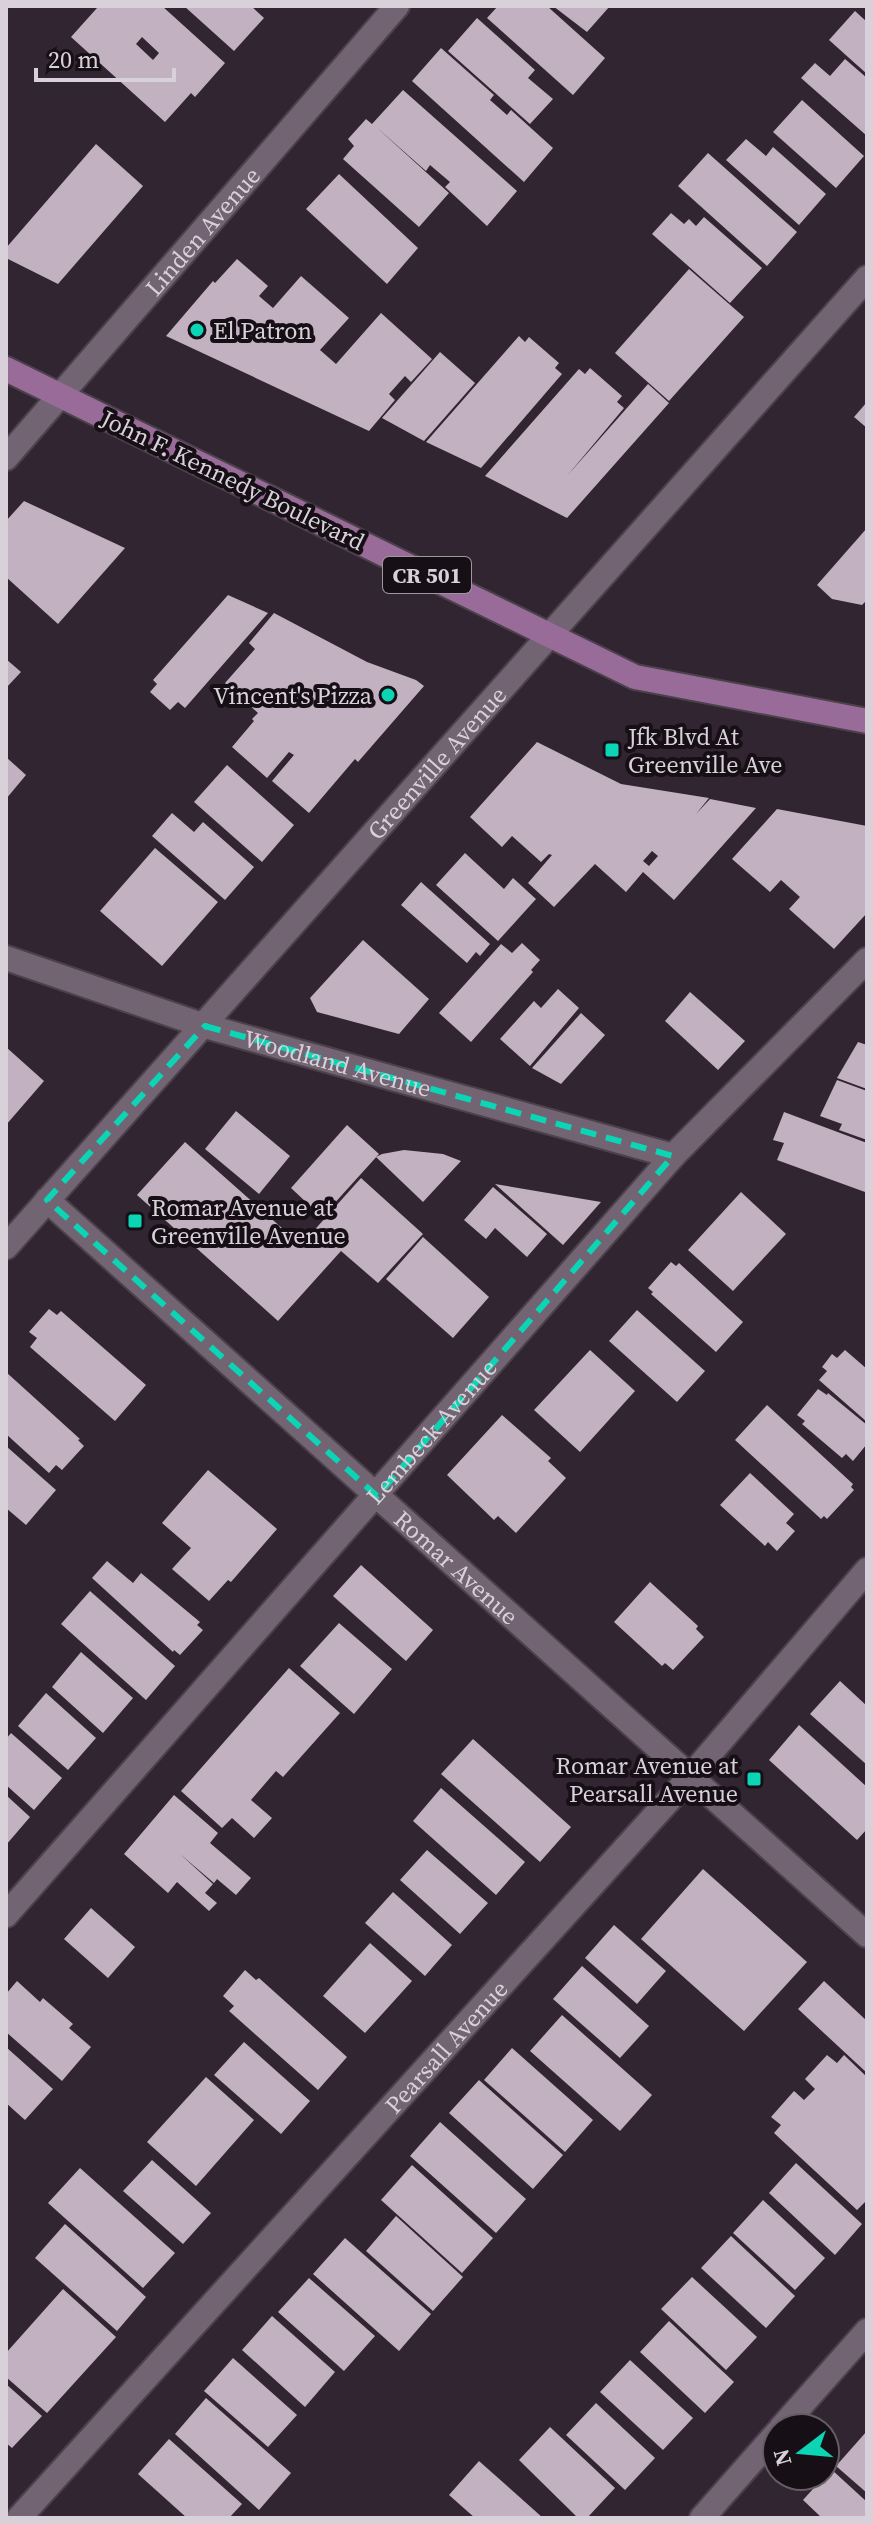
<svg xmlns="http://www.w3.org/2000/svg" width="873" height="2524" font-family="'Source Serif 4',serif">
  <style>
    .building { fill: #c2b1c1; fill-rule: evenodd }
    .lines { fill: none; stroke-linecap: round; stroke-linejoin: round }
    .minor-casing { stroke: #4b414b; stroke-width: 28 }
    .major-casing { stroke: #4b414b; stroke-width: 28 }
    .minor { stroke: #736473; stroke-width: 24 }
    .major { stroke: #996b99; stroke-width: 24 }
    .marked { fill: none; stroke: #0bd5b5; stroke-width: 6; stroke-dasharray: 16 10; stroke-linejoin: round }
    .poi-dot { fill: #0bd5b5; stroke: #161016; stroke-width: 3 }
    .labels { text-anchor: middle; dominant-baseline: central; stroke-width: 8; stroke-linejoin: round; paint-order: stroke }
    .shield { fill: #161016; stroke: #9e979e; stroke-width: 2 }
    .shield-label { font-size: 22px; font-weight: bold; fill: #d9d1d9 }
    .street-label { font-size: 24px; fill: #d9d1d9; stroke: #161016 }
    .poi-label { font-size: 24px; fill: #d9d1d9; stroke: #161016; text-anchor: start }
  </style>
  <rect width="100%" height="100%" fill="#312531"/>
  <g class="building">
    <path d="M94 6H162L225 63 195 97 191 93 165 122 71 37 97 8ZM142 37 159 53 153 60 136 44Z"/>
    <path d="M184 6H251L264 18 234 51Z"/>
    <path d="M498 6H547L605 58 573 95 487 18Z"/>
    <path d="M553 6H610L587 32Z"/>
    <path d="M855 11 867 22V74L829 40Z"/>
    <path d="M477 18 535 70 528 78 553 99 530 124 448 51Z"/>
    <path d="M441 48 494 95 490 100 507 115 511 110 553 148 524 182 412 81Z"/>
    <path d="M845 59 867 78V136L801 78 815 63 830 76Z"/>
    <path d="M403 90 517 191 487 226 445 187 450 182 430 165 426 171 375 126 449 193 419 227 343 159 354 146 348 139 366 119 372 124Z"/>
    <path d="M802 100 864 156 836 188 773 132Z"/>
    <path d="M746 139 766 156 773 147 826 194 799 225 726 160Z"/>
    <path d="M96 144 143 186 58 284 6 258V248Z"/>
    <path d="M708 153 797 232 767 266 678 186Z"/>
    <path d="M339 174 418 248 387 284 306 209Z"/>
    <path d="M671 213 684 224 689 219 696 226 704 217 762 268 730 303 652 234Z"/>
    <path d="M237 259 268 286 259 296 273 308 301 276 349 318 320 350 336 364 381 313 432 359 411 382 405 376 389 394 395 400 369 431 166 336 213 281 215 283Z"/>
    <path d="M689 269 744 317 669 401 615 353Z"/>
    <path d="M519 336 525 342 529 337 559 363 555 368 562 374 481 468 426 442Z"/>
    <path d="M440 352 475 383 424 441 382 418Z"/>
    <path d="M590 368 622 396 617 402 624 408 567 476 648 384 669 403 567 518 485 476 579 369 585 374Z"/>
    <path d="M867 402V428L854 417Z"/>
    <path d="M24 501 125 548 58 624 6 577V521Z"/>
    <path d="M867 528V600L862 605 832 599 817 585Z"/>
    <path d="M228 595 268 613 185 708 178 702 170 710 150 692 157 684 153 680Z"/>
    <path d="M274 613 367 662 416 680 424 686 358 762 355 759 309 813 272 781 294 755 289 752 267 778 232 747 254 721 252 719 258 713 225 683 255 649 249 643Z"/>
    <path d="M6 659 21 672 6 688Z"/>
    <path d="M537 742 621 784 709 798 696 814 710 799 756 808 674 900 643 872 626 892 595 864 554 907 528 883 552 855 549 854 541 862 512 836 502 847 470 817ZM652 851 658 856 649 866 643 861Z"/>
    <path d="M6 757 26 775 6 799Z"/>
    <path d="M227 765 294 825 262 862 194 802Z"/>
    <path d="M777 809 867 826V913L834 949 789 909 800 897 781 880 770 892 732 859Z"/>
    <path d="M172 813 194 832 203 822 254 867 225 900 152 836Z"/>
    <path d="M155 848 218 902 162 966 100 911Z"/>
    <path d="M465 853 504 889 513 878 536 899 498 941 436 885Z"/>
    <path d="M421 882 490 944 480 956 476 952 467 963 401 905Z"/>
    <path d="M363 940 429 999 399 1034 317 1012 310 998Z"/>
    <path d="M522 943 540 960 531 970 533 972 471 1042 439 1013 501 944 512 953Z"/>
    <path d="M558 989 579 1008 530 1066 500 1039 534 1001 541 1008Z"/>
    <path d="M690 992 745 1041 718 1070 665 1021Z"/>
    <path d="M581 1013 605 1035 561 1084 532 1068Z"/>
    <path d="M858 1042 867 1045V1089L837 1078Z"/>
    <path d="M6 1047 44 1081 6 1125Z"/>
    <path d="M837 1080 867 1091V1140L839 1130 842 1124 820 1116Z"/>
    <path d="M236 1111 290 1156 259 1194 205 1149Z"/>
    <path d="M784 1112 867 1143 865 1192 777 1160 784 1143 773 1140Z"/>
    <path d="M347 1125 379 1154 322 1217 291 1188Z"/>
    <path d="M185 1142 301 1245 361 1178 423 1234 378 1283 341 1251 278 1321 137 1195Z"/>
    <path d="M404 1150 443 1154 461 1161 423 1202 376 1157 382 1154Z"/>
    <path d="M495 1184 601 1202 563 1245Z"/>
    <path d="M493 1187 547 1234 527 1257 495 1228 486 1239 464 1220Z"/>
    <path d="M741 1192 786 1234 733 1291 688 1250Z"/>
    <path d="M423 1237 489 1297 453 1338 386 1279Z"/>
    <path d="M671 1262 676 1266 679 1263 743 1322 716 1352 651 1294 653 1292 648 1288Z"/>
    <path d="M49 1309 57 1315 61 1311 146 1385 115 1421 30 1347 37 1338 29 1332Z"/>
    <path d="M637 1310 705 1371 677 1402 609 1341Z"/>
    <path d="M590 1350 635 1391 580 1452 534 1410Z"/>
    <path d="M845 1350 867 1369V1422L819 1380 827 1371 822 1367 832 1354 837 1358Z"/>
    <path d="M6 1372 80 1439 78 1440 84 1446 62 1470 56 1465 49 1473 6 1434Z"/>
    <path d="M818 1389 827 1395 828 1393 867 1425V1444L853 1461 846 1454 842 1458 802 1424 805 1421 797 1415Z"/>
    <path d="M767 1405 853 1484 851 1487 854 1490 827 1519 824 1516 821 1519 735 1440Z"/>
    <path d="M502 1415 551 1458 548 1461 566 1478 516 1533 498 1516 494 1520 447 1475Z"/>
    <path d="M6 1446 56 1490 26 1525 6 1508Z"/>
    <path d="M208 1470 277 1529 231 1582 228 1580 209 1601 172 1569 191 1548 162 1523Z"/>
    <path d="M750 1473 794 1514 786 1523 795 1531 777 1551 768 1542 765 1546 720 1505Z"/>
    <path d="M107 1561 133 1583 141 1573 200 1622 197 1625 203 1630 180 1655 174 1650 173 1652 92 1578Z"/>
    <path d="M361 1565 433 1630 406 1661 333 1596Z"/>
    <path d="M650 1582 698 1626 696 1629 704 1637 673 1670 665 1663 662 1666 614 1622Z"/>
    <path d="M90 1591 175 1666 146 1700 61 1624Z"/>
    <path d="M339 1623 392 1669 354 1714 300 1666Z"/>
    <path d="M81 1652 133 1698 103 1733 52 1687Z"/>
    <path d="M289 1668 340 1713 283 1777 276 1771 251 1800 272 1818 254 1838 232 1818 222 1828 181 1791Z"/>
    <path d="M840 1681 867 1706V1765L810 1714Z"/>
    <path d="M46 1693 96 1738 68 1770 18 1726Z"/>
    <path d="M799 1725 867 1787V1829L857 1840 769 1760Z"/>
    <path d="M11 1733 62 1778 34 1810 6 1785V1739Z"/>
    <path d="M473 1739 571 1827 540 1862 441 1774Z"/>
    <path d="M441 1788 525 1862 496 1895 413 1821Z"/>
    <path d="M6 1795 30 1817 6 1845Z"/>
    <path d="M174 1795 218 1833 210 1843 251 1878 236 1895 217 1879 214 1883 180 1854 213 1884 205 1893 217 1903 209 1911 177 1882 168 1893 124 1854Z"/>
    <path d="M427 1850 488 1903 460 1934 400 1880Z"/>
    <path d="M703 1869 807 1962 744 2031 641 1939Z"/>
    <path d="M393 1892 452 1945 425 1976 365 1923Z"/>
    <path d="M91 1908 135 1947 108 1978 64 1939Z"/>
    <path d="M614 1925 666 1971 637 2004 585 1958Z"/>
    <path d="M370 1943 412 1981 365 2033 323 1996Z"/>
    <path d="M582 1966 649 2026 620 2058 553 1999Z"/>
    <path d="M245 1970 256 1980 259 1978 347 2057 318 2090 229 2011 234 2006 223 1996Z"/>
    <path d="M17 1981 40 2002 43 1998 73 2024 69 2028 91 2047 62 2081 6 2032V1994Z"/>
    <path d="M824 1981 867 2021V2073L798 2009Z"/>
    <path d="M562 2015 652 2095 620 2131 530 2051Z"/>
    <path d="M244 2042 310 2101 281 2134 214 2075Z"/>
    <path d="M6 2047 53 2089 25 2120 6 2103Z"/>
    <path d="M512 2048 593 2120 565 2152 484 2080Z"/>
    <path d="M827 2055 837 2063 844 2055 867 2077V2200L857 2210 774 2133 781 2125 771 2117 794 2091 804 2100 815 2089 805 2079Z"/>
    <path d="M206 2077 254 2120 196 2186 147 2142Z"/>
    <path d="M479 2080 563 2155 533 2189 449 2113Z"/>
    <path d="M440 2122 526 2199 496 2233 410 2156Z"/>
    <path d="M152 2160 211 2213 183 2244 123 2191Z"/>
    <path d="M796 2163 862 2224 835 2255 769 2193Z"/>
    <path d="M412 2165 493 2238 462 2273 381 2200Z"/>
    <path d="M80 2168 175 2253 143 2288 48 2203Z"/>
    <path d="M763 2200 825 2258 795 2290 733 2233Z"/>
    <path d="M396 2216 463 2277 433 2311 366 2251Z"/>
    <path d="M65 2224 146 2297 117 2331 35 2258Z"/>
    <path d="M731 2236 795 2296 766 2328 701 2268Z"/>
    <path d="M345 2238 431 2314 399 2351 313 2274Z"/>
    <path d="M692 2277 757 2337 726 2370 661 2309Z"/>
    <path d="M309 2278 375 2336 344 2371 278 2312Z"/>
    <path d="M63 2289 116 2337 47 2413 6 2377V2353Z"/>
    <path d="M272 2316 335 2372 305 2407 242 2350Z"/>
    <path d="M669 2321 734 2382 705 2413 640 2352Z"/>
    <path d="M233 2358 297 2415 268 2447 204 2391Z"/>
    <path d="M630 2360 693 2418 663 2450 600 2392Z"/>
    <path d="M6 2384 42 2416 12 2448 6 2443Z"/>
    <path d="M206 2398 291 2473 259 2510 175 2434Z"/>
    <path d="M596 2403 655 2458 625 2490 566 2435Z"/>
    <path d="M550 2427 615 2488 587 2518H578L519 2460Z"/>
    <path d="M867 2431V2493L836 2466Z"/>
    <path d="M169 2439 242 2504 229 2518H187L138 2474Z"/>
    <path d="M479 2461 543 2518H475L449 2495Z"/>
    <path d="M831 2469 867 2502V2518H822L803 2500Z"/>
  </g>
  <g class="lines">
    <g class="minor-casing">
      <g id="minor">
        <path id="s1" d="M6 458 397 6"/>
        <path id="s2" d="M6 958 205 1026 673 1156"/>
        <path id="s3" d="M47 1200 867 1935"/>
        <path id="s4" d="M6 1247 867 278"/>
        <path id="s5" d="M6 1915 673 1156 867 960"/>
        <path d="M781 2428 867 2331"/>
        <path id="s6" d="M19 2518 689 1778 867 1570"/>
        <path d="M702 2518 777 2433"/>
      </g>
    </g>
    <g class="major-casing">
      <path id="major" d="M6 369 635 677 867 721"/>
    </g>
    <use href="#minor" class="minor"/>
    <use href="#major" class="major"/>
  </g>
  <path class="marked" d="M205 1026 673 1156 377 1496 47 1200Z"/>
  <g class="poi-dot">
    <circle cx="197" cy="330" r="8"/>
    <circle cx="388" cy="695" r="8"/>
    <rect x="604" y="742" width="16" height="16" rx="4"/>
    <rect x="127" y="1213" width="16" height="16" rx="4"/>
    <rect x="746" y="1771" width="16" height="16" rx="4"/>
  </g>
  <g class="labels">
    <rect class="shield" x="383" y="557" width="88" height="36" rx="6"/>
    <g class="shield-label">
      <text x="427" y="575">CR 501</text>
    </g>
    <g class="street-label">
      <text stroke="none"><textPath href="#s1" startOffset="300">Linden Avenue</textPath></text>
      <text transform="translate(233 480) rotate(26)">John F. Kennedy Boulevard</text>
      <text stroke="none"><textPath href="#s4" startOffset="648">Greenville Avenue</textPath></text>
      <text stroke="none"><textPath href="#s2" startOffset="348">Woodland Avenue</textPath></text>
      <text stroke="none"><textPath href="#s5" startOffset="644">Lembeck Avenue</textPath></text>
      <text stroke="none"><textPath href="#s3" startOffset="550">Romar Avenue</textPath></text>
      <text stroke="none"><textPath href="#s6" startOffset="636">Pearsall Avenue</textPath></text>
    </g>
    <g class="poi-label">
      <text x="213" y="330">El Patron</text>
      <text x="372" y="695" text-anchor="end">Vincent's Pizza</text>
      <text x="628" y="736">Jfk Blvd At<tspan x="628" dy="28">Greenville Ave</tspan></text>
      <text x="151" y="1207">Romar Avenue at<tspan x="151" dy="28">Greenville Avenue</tspan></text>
      <text x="738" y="1765" text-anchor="end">Romar Avenue at<tspan x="738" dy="28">Pearsall Avenue</tspan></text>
    </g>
  </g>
  <rect width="873" height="2524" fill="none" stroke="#d9d1d9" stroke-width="16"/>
  <g transform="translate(801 2452) rotate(254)"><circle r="38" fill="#161016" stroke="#645d64" stroke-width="2"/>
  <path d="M0-6L14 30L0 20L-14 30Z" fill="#0bd5b5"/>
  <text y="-12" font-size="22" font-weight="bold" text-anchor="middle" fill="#d9d1d9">N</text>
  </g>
  <path d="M36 68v12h138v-12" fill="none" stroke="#d9d1d9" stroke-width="4"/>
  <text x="48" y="68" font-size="24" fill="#d9d1d9" stroke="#161016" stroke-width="6" paint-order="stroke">20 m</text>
</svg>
